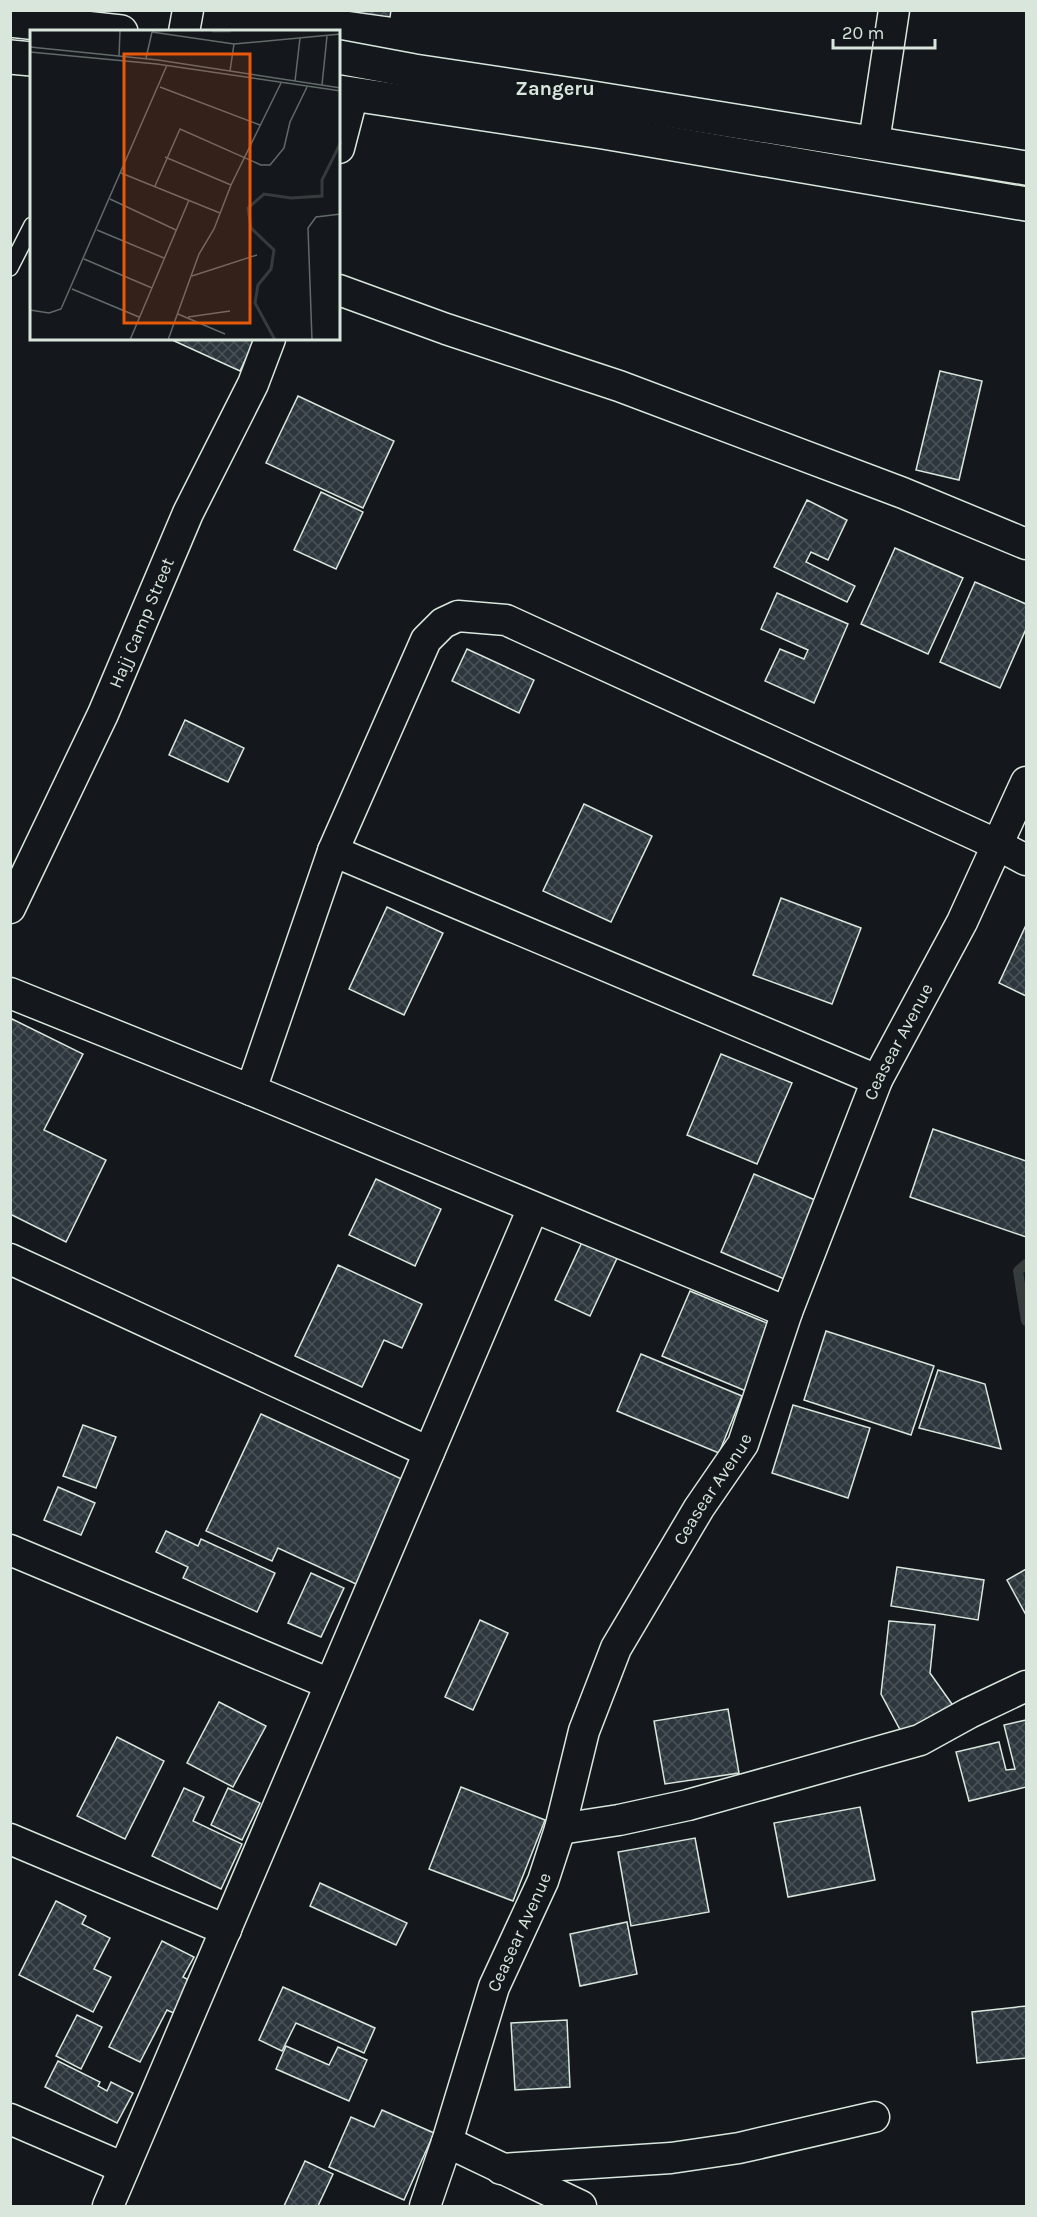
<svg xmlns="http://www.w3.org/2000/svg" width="1037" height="2217" font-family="Karla,sans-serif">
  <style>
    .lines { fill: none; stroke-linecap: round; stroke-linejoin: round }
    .stream { stroke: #363b3e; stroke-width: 10 }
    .building { fill: url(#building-cross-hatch); stroke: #d8e6dc; stroke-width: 1.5 }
    .service-casing { stroke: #d8e6dc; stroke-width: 18 }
    .minor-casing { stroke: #d8e6dc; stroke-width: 33 }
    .tertiary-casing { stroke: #d8e6dc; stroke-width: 36 }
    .service { stroke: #14181c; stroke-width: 15 }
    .minor { stroke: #14181c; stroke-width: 30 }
    .tertiary { stroke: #14181c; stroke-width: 33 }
    .labels { text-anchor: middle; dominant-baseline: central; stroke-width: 4.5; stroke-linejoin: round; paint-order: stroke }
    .street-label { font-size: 18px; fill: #d8e6dc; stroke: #14181c }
    .neighbourhood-label { font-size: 20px; font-weight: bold; fill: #d8e6dc; stroke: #14181c }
    .inset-river { fill: none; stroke: #363b3e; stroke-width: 3 }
    .inset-road { fill: none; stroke: #626a69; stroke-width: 1.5 }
    .view { fill: #e8590c; fill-opacity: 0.15; stroke: #e8590c; stroke-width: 3 }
    .inset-edge { fill: none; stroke: #d8e6dc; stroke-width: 3 }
  </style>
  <defs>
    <pattern id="building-cross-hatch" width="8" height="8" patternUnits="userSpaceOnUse" patternTransform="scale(1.5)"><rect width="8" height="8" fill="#2c363c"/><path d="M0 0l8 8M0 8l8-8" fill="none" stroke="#4a5358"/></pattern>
  </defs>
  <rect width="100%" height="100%" fill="#14181c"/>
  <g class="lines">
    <path class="stream" d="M1026 1264 1018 1271 1026 1321"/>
  </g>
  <g class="building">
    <path d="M340 10H391L390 17Z"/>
    <path d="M170 339H255L240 371Z"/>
    <path d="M940 371 982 381 959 480 916 470Z"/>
    <path d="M298 396 394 441 363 508 266 463Z"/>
    <path d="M321 492 363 512 336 569 294 550Z"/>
    <path d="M807 500 847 520 828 560 811 552 806 562 855 586 847 602 774 567Z"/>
    <path d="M895 548 963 578 928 654 861 624Z"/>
    <path d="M975 582 1026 604V629L1000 688 940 662Z"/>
    <path d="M777 593 848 624 814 703 765 681 780 649 804 659 808 650 761 629Z"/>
    <path d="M467 649 534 680 519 713 452 681Z"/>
    <path d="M185 720 244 748 228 782 169 755Z"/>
    <path d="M584 804 652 836 611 922 543 891Z"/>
    <path d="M781 898 861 928 832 1004 753 975Z"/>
    <path d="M387 907 443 933 404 1015 349 989Z"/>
    <path d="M1026 925V996L999 983Z"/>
    <path d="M10 1018 83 1054 44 1130 106 1160 66 1242 10 1214Z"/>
    <path d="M721 1054 792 1083 757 1164 687 1135Z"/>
    <path d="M933 1129 1026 1161V1237L910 1197Z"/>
    <path d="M754 1174 822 1203 789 1281 721 1252Z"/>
    <path d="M376 1179 441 1209 415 1266 349 1235Z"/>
    <path d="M583 1240 618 1256 590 1316 555 1300Z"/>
    <path d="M338 1265 422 1304 402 1348 384 1340 362 1387 295 1356Z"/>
    <path d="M690 1291 774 1326 746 1391 662 1356Z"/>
    <path d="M826 1331 934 1366 911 1435 804 1400Z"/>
    <path d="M641 1354 742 1396 719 1453 617 1411Z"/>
    <path d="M938 1370 985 1384 1001 1449 919 1428Z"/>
    <path d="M793 1405 870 1428 848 1498 772 1473Z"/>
    <path d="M261 1414 404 1480 356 1584 278 1548 272 1561 206 1531Z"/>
    <path d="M83 1425 116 1437 96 1488 63 1476Z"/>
    <path d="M58 1487 95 1503 81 1535 44 1520Z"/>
    <path d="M166 1531 198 1546 201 1539 275 1573 257 1612 183 1578 188 1567 156 1552Z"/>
    <path d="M897 1567 984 1580 978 1620 891 1606Z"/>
    <path d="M1026 1569V1615L1007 1580Z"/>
    <path d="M311 1573 344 1588 321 1637 288 1623Z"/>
    <path d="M480 1620 508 1633 473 1710 445 1697Z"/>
    <path d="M889 1621 935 1625 930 1673 959 1714 905 1739 881 1694Z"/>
    <path d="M219 1702 266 1726 233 1787 187 1763Z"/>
    <path d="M728 1709 739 1773 665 1784 654 1721Z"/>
    <path d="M1026 1720V1787L969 1801 956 1752 999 1742 1006 1770 1015 1769 1004 1725Z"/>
    <path d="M117 1737 164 1761 125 1839 77 1816Z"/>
    <path d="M461 1787 545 1820 513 1901 429 1869Z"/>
    <path d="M184 1788 204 1797 193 1821 242 1844 221 1889 152 1856Z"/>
    <path d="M228 1788 260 1803 242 1840 211 1825Z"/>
    <path d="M860 1807 875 1880 788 1897 774 1823Z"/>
    <path d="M695 1838 709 1912 631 1926 618 1852Z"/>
    <path d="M320 1883 407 1923 396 1945 310 1906Z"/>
    <path d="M56 1901 86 1916 82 1924 110 1938 94 1969 111 1977 93 2012 19 1975Z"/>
    <path d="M627 1922 637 1974 580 1986 570 1934Z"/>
    <path d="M162 1941 194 1957 183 1977 194 1983 178 2015 167 2010 140 2062 109 2047Z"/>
    <path d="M283 1987 375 2028 364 2053 296 2023 282 2051 259 2040Z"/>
    <path d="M1026 2006V2058L977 2063 972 2012Z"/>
    <path d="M77 2015 102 2027 81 2069 56 2056Z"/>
    <path d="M567 2020 570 2087 515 2090 511 2023Z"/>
    <path d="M286 2046 329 2065 338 2047 367 2060 349 2101 276 2069Z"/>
    <path d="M58 2061 100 2082 98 2086 107 2091 111 2082 133 2093 117 2123 45 2087Z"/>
    <path d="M382 2110 434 2133 404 2200 329 2167 351 2117 374 2127Z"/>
    <path d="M305 2161 333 2174 318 2206H284Z"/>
  </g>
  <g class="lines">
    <g class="service-casing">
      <path id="service" d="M10 268 32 225"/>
    </g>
    <g class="minor-casing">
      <g id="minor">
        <path d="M184 32 188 10"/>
        <path d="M874 142 894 10"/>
        <path d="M339 148 353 94"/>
        <path d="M339 290 446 329 619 386 903 493 1026 544"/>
        <path d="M333 851 877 1080"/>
        <path id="s1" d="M10 908 103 714 188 513 253 384 270 339"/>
        <path d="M10 993 251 1090 787 1312"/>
        <path d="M251 1090 333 851 426 640 443 623 458 616 506 620 998 845 1026 860"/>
        <path d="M10 1259 429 1452"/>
        <path d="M10 1550 330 1684"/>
        <path d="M560 1829 619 1820 688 1805 920 1740 969 1713 1026 1686"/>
        <path d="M10 1839 226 1930"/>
        <path d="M10 2119 124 2168"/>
        <path d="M447 2142 581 2206"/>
        <path d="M501 2169 671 2158 739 2148 874 2117"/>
        <path d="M108 2206 533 1208"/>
        <path id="s2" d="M425 2206 447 2142 494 1987 543 1881 560 1829 584 1731 616 1648 699 1508 743 1444 787 1312 877 1080 962 922 1026 782"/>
      </g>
    </g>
    <g class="tertiary-casing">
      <g id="tertiary">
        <path d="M10 20 121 32"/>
        <path d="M10 57 32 59"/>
        <path d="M339 57 414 71 580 96 1026 168"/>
        <path d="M339 92 603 132 1026 204"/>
      </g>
    </g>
    <use href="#service" class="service"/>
    <use href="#minor" class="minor"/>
    <use href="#tertiary" class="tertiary"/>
  </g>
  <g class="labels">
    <g class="street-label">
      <text stroke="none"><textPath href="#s1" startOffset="314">Hajj Camp Street</textPath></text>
      <text stroke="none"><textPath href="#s2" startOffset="1263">Ceasear Avenue</textPath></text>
      <text stroke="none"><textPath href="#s2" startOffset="777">Ceasear Avenue</textPath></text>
      <text stroke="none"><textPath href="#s2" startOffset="290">Ceasear Avenue</textPath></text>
    </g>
    <g class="neighbourhood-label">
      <text x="555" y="88">Zangeru</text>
    </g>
  </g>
  <g transform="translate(30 30)">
    <rect width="310" height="310" fill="#14181c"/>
    <path class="inset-river" d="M182 1H201M245 310 225 273 228 255 241 239 244 220 221 198 218 178 234 164 261 168 292 166V150L311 112"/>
    <path class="inset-road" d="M122 2 204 14 311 4M0 17 128 30 311 58M0 22 127 34 311 61M89 26 90 1M116 28 122 2M200 41 204 14M265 51 270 8M292 55 297 6M130 57 230 95M135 127 201 155M91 143 190 183M125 156 150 99 231 135H240L254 118 260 92 277 57M80 169 146 200M67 200 134 228M54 229 122 258M162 246 227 225M42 259 109 287M0 280 19 283 31 279 137 35M148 284 195 304M158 287 200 281M100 310 159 170M138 310 169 224 184 199 201 155 251 53M282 310 278 198 286 187 311 184"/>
    <path class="view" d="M94 24H220V293H94Z"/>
    <rect width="310" height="310" class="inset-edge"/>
  </g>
  <rect width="1037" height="2217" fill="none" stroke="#d8e6dc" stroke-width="24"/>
  <path d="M833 39v9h102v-9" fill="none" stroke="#d8e6dc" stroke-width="3"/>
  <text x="842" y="39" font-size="18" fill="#d8e6dc" stroke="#14181c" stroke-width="4.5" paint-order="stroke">20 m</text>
</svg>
